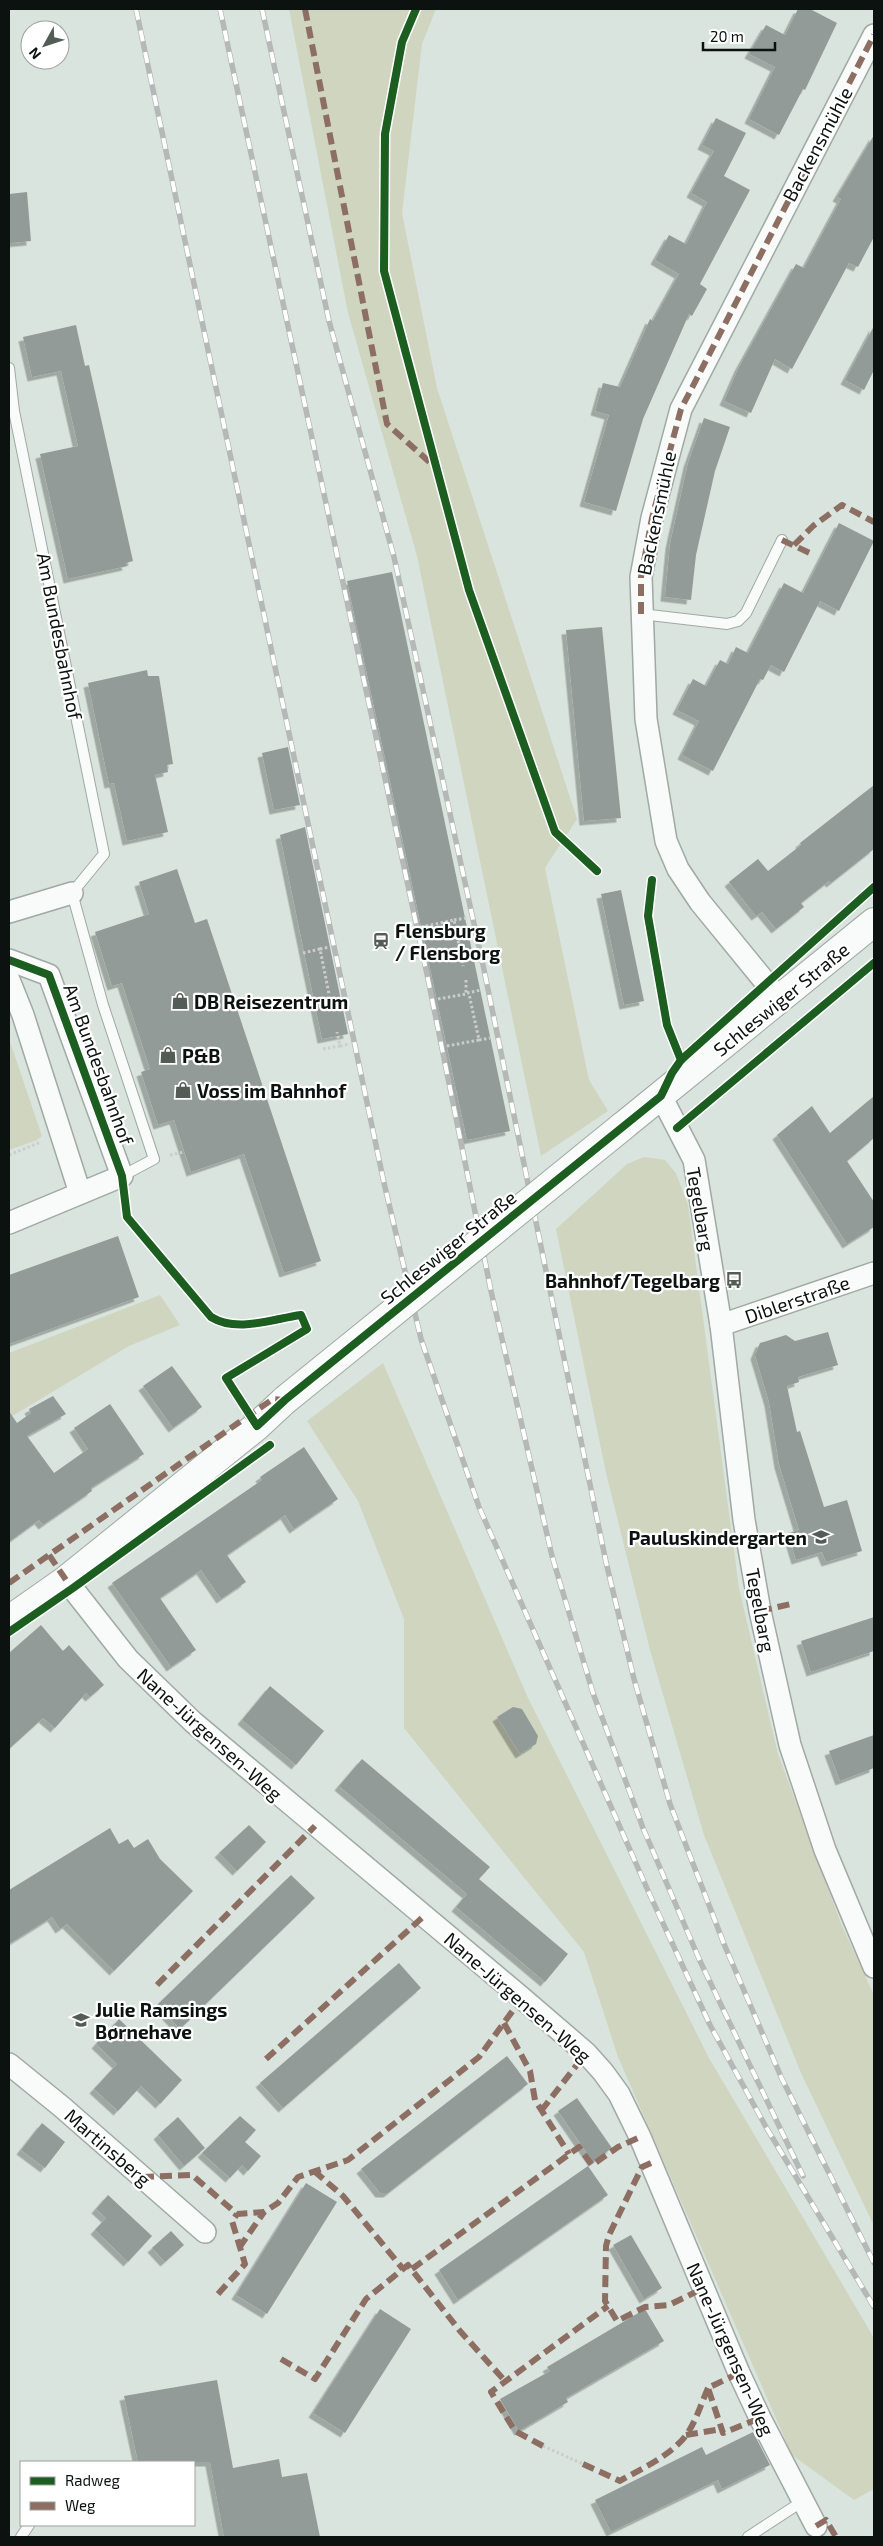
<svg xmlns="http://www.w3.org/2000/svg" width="883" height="2546" font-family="'Exo 2',sans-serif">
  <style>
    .green { fill: #d0d5c0 }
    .building { fill: #939b99; filter: url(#shadow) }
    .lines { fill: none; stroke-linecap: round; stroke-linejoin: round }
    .lane-casing { stroke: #a0a9a4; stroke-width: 12 }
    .street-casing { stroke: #a0a9a4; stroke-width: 24 }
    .secondary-casing { stroke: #a0a9a4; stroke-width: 30 }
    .path { stroke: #cbcecc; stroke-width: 3; stroke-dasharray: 2.5 2.5; stroke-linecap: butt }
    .lane { stroke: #f9fbfa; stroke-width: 10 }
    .street { stroke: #f9fbfa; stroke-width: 21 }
    .secondary { stroke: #f9fbfa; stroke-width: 28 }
    .rail-casing { stroke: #b4b8b6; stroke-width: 5.5 }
    .rail { stroke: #fff; stroke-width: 4; stroke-dasharray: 11; stroke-linecap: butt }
    .secondary-bridge-casing { stroke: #a0a9a4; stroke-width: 30; stroke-linecap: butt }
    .secondary-bridge { stroke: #f9fbfa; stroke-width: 28 }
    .quiet { stroke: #8d6e63; stroke-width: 6; stroke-dasharray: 12 6; stroke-linecap: butt }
    .cycleway-casing { stroke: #fff; stroke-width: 11 }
    .cycleway { stroke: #1b5e20; stroke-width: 8 }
    .labels { text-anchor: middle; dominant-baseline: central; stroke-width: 4.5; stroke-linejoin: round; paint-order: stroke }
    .street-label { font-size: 19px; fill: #0b120f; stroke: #fff }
    .poi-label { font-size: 19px; font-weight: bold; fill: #0b120f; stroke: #fff; text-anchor: start }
  </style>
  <defs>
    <filter id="shadow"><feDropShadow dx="-4.5" dy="4.5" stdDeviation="0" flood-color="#0004"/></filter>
  </defs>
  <rect width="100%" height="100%" fill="#d9e4de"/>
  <g class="green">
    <path d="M289 9H436L422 44 402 213 437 388 577 819 545 868 589 1080 608 1111 541 1156 417 556 348 313Z"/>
    <path d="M9 1039 42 1136 37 1140 9 1150Z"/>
    <path d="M644 1157 665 1160 676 1173 688 1205 739 1588 778 1754 842 1926 874 1995V2226L801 2073 704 1835 650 1650 606 1473 556 1229 627 1164Z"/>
    <path d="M160 1295 180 1325 129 1346 9 1418V1353Z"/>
    <path d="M383 1363 528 1698 709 2058 874 2338V2489L854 2500 792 2455 618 2057 584 1952 404 1728V1619L358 1501 307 1421Z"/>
  </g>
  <g class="building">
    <path d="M798 9H810L837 23 805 90 803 89 779 135 749 119 775 67 749 54 766 25 785 35Z"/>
    <path d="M716 118 746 133 724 176 750 190 700 284 707 289 692 316 689 314 643 419 616 511 584 502 609 415 595 411 603 383 620 387 650 319 653 321 679 274 655 260 669 235 686 244 707 202 691 193 714 151 702 145Z"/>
    <path d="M874 135V237L858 267 849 263 792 369 775 359 751 413 724 401 739 367 796 264 804 268 841 199 837 197Z"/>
    <path d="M27 192 31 241 10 243 9 194Z"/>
    <path d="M76 325 85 366 89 365 133 561 126 563 127 566 68 579 40 454 78 446 61 371 32 377 23 337Z"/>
    <path d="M874 326V370L864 390 845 380Z"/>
    <path d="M704 418 730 427 715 471 696 555 691 600 665 597 670 544 688 463Z"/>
    <path d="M839 523 874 541 839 611 820 601 784 672 771 665 763 680 760 679 713 771 682 755 699 721 677 710 693 679 706 686 720 660 728 664 736 647 748 653 784 583 803 593Z"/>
    <path d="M392 572 510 1131 467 1140 347 581Z"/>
    <path d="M602 627 621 818 584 821 566 630Z"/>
    <path d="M147 670 148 676H159L173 764 167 765 168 772 155 775 168 832 127 841 114 783 109 784 88 683Z"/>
    <path d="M288 747 300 805 274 810 262 753Z"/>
    <path d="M874 785V849L831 883 829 881 801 903 804 907 776 929 762 912 756 916 729 882 758 859 768 871 801 845 800 843Z"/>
    <path d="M305 827 348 1034 322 1039 280 835Z"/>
    <path d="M177 869 195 923 207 919 321 1261 284 1273 244 1154 191 1172 174 1120 158 1125 141 1072 150 1069 122 983 112 986 95 932 149 914 139 882Z"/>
    <path d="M621 890 644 1001 624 1005 601 894Z"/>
    <path d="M874 1096V1138L847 1161 874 1202V1227L847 1244 777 1135 812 1106 830 1133Z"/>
    <path d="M118 1236 139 1297 9 1344V1275Z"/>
    <path d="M828 1332 838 1365 798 1377 799 1382 787 1386 797 1432 800 1431 824 1507 847 1500 862 1551 826 1562 822 1552 796 1560 788 1533 799 1530 779 1464 769 1402 755 1355 760 1343 786 1335 795 1341Z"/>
    <path d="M172 1366 202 1407 173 1428 143 1386Z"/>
    <path d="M53 1396 66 1414 27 1436 54 1473 88 1449 74 1428 110 1404 144 1454 91 1488 92 1491 43 1525 39 1520 9 1542V1411L17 1423 31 1413 29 1409Z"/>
    <path d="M304 1447 338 1499 294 1529 285 1515 227 1555 246 1582 221 1599 201 1570 160 1598 196 1650 171 1667 112 1583 262 1480 260 1477Z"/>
    <path d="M874 1617V1651L811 1672 801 1641Z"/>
    <path d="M41 1625 63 1651 69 1645 104 1685 90 1697 86 1693 55 1728 43 1718 9 1749V1653Z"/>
    <path d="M270 1686 324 1731 296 1765 242 1720Z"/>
    <path d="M513 1707 522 1709 538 1736 536 1744 520 1754 497 1717Z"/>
    <path d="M874 1735V1768L840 1781 829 1751Z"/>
    <path d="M362 1759 490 1867 479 1879 568 1954 545 1982 456 1907 467 1894 339 1786Z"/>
    <path d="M249 1825 266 1842 237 1871 219 1853Z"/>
    <path d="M110 1828 119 1844 128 1839 134 1848 148 1839 160 1859 193 1891 114 1971 67 1924 60 1929 52 1917 9 1944V1890Z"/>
    <path d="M291 1875 315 1898 180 2029 157 2005Z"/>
    <path d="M399 1963 421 1988 283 2108 260 2083Z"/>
    <path d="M119 2019 182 2080 160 2104 141 2086 118 2111 94 2089 117 2064 96 2044Z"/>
    <path d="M507 2056 528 2084 388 2193H380L361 2169Z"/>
    <path d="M577 2098 612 2148 593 2162 558 2111Z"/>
    <path d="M240 2116 256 2130 245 2142 261 2156 248 2171 242 2165 230 2178 202 2153Z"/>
    <path d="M178 2117 205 2148 184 2166 158 2135Z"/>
    <path d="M42 2123 65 2142 45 2168 21 2150Z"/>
    <path d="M588 2166 608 2195 458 2300 439 2270Z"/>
    <path d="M306 2183 337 2202 267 2314 236 2295Z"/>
    <path d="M108 2195 152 2236 128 2262 95 2230 106 2218 96 2209Z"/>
    <path d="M171 2231 184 2245 165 2262 152 2248Z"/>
    <path d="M631 2235 662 2288 644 2299 613 2245Z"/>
    <path d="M380 2309 411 2329 345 2433 313 2413Z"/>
    <path d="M645 2309 664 2341 566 2398 568 2402 519 2431 500 2399 550 2371 547 2367Z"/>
    <path d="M217 2380 233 2468 279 2459 282 2477 307 2473 320 2537H224L210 2462H138L124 2396Z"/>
    <path d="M753 2432 770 2465 722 2489 718 2480 611 2532 595 2500 702 2447 706 2455Z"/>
  </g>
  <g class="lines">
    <g class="lane-casing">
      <g id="lane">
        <path d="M9 368 14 411 104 854 72 893 103 1005 154 1159 122 1176"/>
        <path d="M641 614 727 624 738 621 746 613 782 540"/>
        <path d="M21 2537 29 2525"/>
        <path d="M748 2537 803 2501"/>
      </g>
    </g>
    <g class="street-casing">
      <g id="street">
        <path d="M9 912 72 893"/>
        <path d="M9 960 49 975 122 1176 9 1223"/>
        <path d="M9 980 23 1015 80 1193"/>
        <path d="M780 1000 700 902 678 869 666 841 646 719 641 577 652 518 681 409 874 35"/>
        <path d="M661 1096 694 1160 721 1325 744 1520 760 1611 790 1745 825 1850 874 1967"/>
        <path d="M721 1325 874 1273"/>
        <path d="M66 1580 128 1659 193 1722 522 1998 586 2053 603 2072 619 2094 640 2137 739 2373 760 2418 816 2526"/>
        <path d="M9 2064 62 2107 205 2232"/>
      </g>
    </g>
    <g class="secondary-casing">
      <g id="secondary">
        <path d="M623 1126 874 922"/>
        <path d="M9 1620 66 1580 257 1426 285 1400"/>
      </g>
    </g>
    <g class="path">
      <path d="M454 920 466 918"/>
      <path d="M421 927 454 920 463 966"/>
      <path d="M320 949 329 947"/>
      <path d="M303 953 320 949 329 994"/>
      <path d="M467 993 481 990"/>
      <path d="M438 999 466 994V980"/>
      <path d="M479 1040 490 1038"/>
      <path d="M340 1046 350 1044"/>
      <path d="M447 1046 479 1040 469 994"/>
      <path d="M323 1049 340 1046 337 1032"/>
      <path d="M9 1155 41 1142"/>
      <path d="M170 1155 184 1152"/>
      <path d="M226 1378 242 1400"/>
      <path d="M543 2446 583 2464"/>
    </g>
    <use href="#lane" class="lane"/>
    <use href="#street" class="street"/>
    <use href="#secondary" class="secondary"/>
    <g class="rail-casing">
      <g id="rail">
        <path d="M136 9 384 1183 421 1339 479 1507 649 1893 710 2025 766 2127 874 2307"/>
        <path d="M220 9 428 979 491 1291 552 1556 593 1693 643 1828 700 1961 803 2176"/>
        <path d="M262 9 329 321 394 557 483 965 606 1562 634 1679 670 1804 724 1944 782 2079 874 2263"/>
      </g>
    </g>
    <use href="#rail" class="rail"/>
    <g class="secondary-bridge-casing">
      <path id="secondary-bridge" d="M285 1400 623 1126"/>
    </g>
    <use href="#secondary-bridge" class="secondary-bridge"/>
    <g class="quiet">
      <path d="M305 9 387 424 435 467"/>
      <path d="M782 540 814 555"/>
      <path d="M794 545 813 526 842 505 874 522"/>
      <path d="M641 614V577L652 518 681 409 874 35"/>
      <path d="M49 1555 66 1580"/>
      <path d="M9 1583 251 1414 273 1399 285 1400"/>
      <path d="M760 1611 791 1604"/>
      <path d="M157 1985 315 1826"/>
      <path d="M504 2023 530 2071 535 2100 569 2154"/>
      <path d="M266 2059 424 1916"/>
      <path d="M541 2111 586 2053"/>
      <path d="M651 2163 642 2167 609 2235 606 2246 605 2301 617 2321 645 2307 669 2305 704 2288"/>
      <path d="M314 2171 343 2196 403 2269"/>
      <path d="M142 2177 192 2175 237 2214 264 2212 278 2203 298 2177 348 2160 479 2057 522 1998"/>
      <path d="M239 2248 264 2212"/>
      <path d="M412 2269 579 2147 592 2165 618 2147 640 2137"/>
      <path d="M218 2294 245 2264 232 2221 237 2214"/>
      <path d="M281 2359 315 2379 366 2299 408 2265 460 2331 505 2381"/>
      <path d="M739 2373 708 2388 723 2433 760 2418"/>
      <path d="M686 2435 722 2429"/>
      <path d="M543 2446 515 2431 491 2392 608 2306"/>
      <path d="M583 2464 620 2481C642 2468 671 2456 687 2434 696 2421 701 2404 708 2388"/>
      <path d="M816 2526 826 2520 836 2537"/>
    </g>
    <g class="cycleway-casing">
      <g id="cycleway">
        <path d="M416 9 402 42 385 134 384 271 469 590 555 832 597 871"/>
        <path d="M652 880 648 916 667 1025 681 1060"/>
        <path d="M9 960 49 975 122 1176 127 1217 211 1317C237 1333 272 1319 301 1315L307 1329 226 1378 257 1426 285 1400 661 1096 672 1073 681 1060 874 887"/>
        <path d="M677 1128 874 963"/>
        <path d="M9 1632 73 1588 270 1445"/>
      </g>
    </g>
    <use href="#cycleway" class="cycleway"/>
  </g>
  <defs>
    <g id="station-bare" transform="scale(1.35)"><path d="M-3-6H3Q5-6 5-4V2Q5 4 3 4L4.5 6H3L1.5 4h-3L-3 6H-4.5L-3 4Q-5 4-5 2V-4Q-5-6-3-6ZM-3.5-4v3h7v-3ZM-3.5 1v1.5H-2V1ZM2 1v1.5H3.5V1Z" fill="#535c57" stroke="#fff" stroke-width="2.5" paint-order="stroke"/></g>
    <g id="shop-bare" transform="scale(1.35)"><path d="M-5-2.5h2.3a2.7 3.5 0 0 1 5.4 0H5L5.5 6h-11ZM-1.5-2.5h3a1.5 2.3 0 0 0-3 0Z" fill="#535c57" stroke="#fff" stroke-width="2.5" paint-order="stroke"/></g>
    <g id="bus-bare" transform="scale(1.35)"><path d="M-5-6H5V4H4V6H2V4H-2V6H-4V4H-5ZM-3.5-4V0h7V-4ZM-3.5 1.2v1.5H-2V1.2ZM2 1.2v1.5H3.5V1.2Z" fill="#535c57" stroke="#fff" stroke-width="2.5" paint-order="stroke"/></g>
    <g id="school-bare" transform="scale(1.35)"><path d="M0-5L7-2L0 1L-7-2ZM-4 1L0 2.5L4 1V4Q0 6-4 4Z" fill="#535c57" stroke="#fff" stroke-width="2.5" paint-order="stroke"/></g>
  </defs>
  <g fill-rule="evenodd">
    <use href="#station-bare" x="381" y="941"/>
    <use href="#shop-bare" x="180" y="1001"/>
    <use href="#shop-bare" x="168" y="1055"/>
    <use href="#shop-bare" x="183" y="1090"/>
    <use href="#bus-bare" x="734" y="1280"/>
    <use href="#school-bare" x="821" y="1537"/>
    <use href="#school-bare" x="81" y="2020"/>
  </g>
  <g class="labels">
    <g class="street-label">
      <text transform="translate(817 144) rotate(-62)">Backensmühle</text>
      <text transform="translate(656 513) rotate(-78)">Backensmühle</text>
      <text transform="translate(60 636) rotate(79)">Am Bundesbahnhof</text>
      <text transform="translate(781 999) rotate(-39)">Schleswiger Straße</text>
      <text transform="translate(99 1064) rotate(70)">Am Bundesbahnhof</text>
      <text transform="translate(701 1209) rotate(80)">Tegelbarg</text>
      <text transform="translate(448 1247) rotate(-39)">Schleswiger Straße</text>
      <text transform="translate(797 1299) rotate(-19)">Diblerstraße</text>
      <text transform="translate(761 1610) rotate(79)">Tegelbarg</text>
      <text transform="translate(210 1734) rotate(42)">Nane-Jürgensen-Weg</text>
      <text transform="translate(518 1997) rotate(41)">Nane-Jürgensen-Weg</text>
      <text transform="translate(108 2147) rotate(41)">Martinsberg</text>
      <text transform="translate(731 2349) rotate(66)">Nane-Jürgensen-Weg</text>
    </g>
    <g class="poi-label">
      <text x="395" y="930">Flensburg<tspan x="395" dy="22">/ Flensborg</tspan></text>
      <text x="194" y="1001">DB Reisezentrum</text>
      <text x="182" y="1055">P&amp;B</text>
      <text x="197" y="1090">Voss im Bahnhof</text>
      <text x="720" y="1280" text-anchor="end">Bahnhof/Tegelbarg</text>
      <text x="807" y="1537" text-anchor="end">Pauluskindergarten</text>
      <text x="95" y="2009">Julie Ramsings<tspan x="95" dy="22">Børnehave</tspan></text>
    </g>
  </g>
  <rect width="883" height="2546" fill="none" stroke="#0b120f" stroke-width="20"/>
  <rect x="20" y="2461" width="175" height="65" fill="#ffffff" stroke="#9da09f"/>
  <rect x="30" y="2477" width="25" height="8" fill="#1b5e20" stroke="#9da09f"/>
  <text x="65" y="2486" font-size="15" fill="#0b120f">Radweg</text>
  <rect x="30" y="2502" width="25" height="8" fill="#8d6e63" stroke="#9da09f"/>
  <text x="65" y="2511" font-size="15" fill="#0b120f">Weg</text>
  <g transform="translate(45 45) rotate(230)"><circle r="24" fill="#ffffff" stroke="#9da09f"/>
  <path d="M0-4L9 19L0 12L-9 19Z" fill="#535c57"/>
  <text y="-8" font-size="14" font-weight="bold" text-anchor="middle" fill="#0b120f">N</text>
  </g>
  <path d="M703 42v8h72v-8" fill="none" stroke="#0b120f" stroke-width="2.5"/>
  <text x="710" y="42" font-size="15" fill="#0b120f" stroke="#ffffff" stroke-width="4" paint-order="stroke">20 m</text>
</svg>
